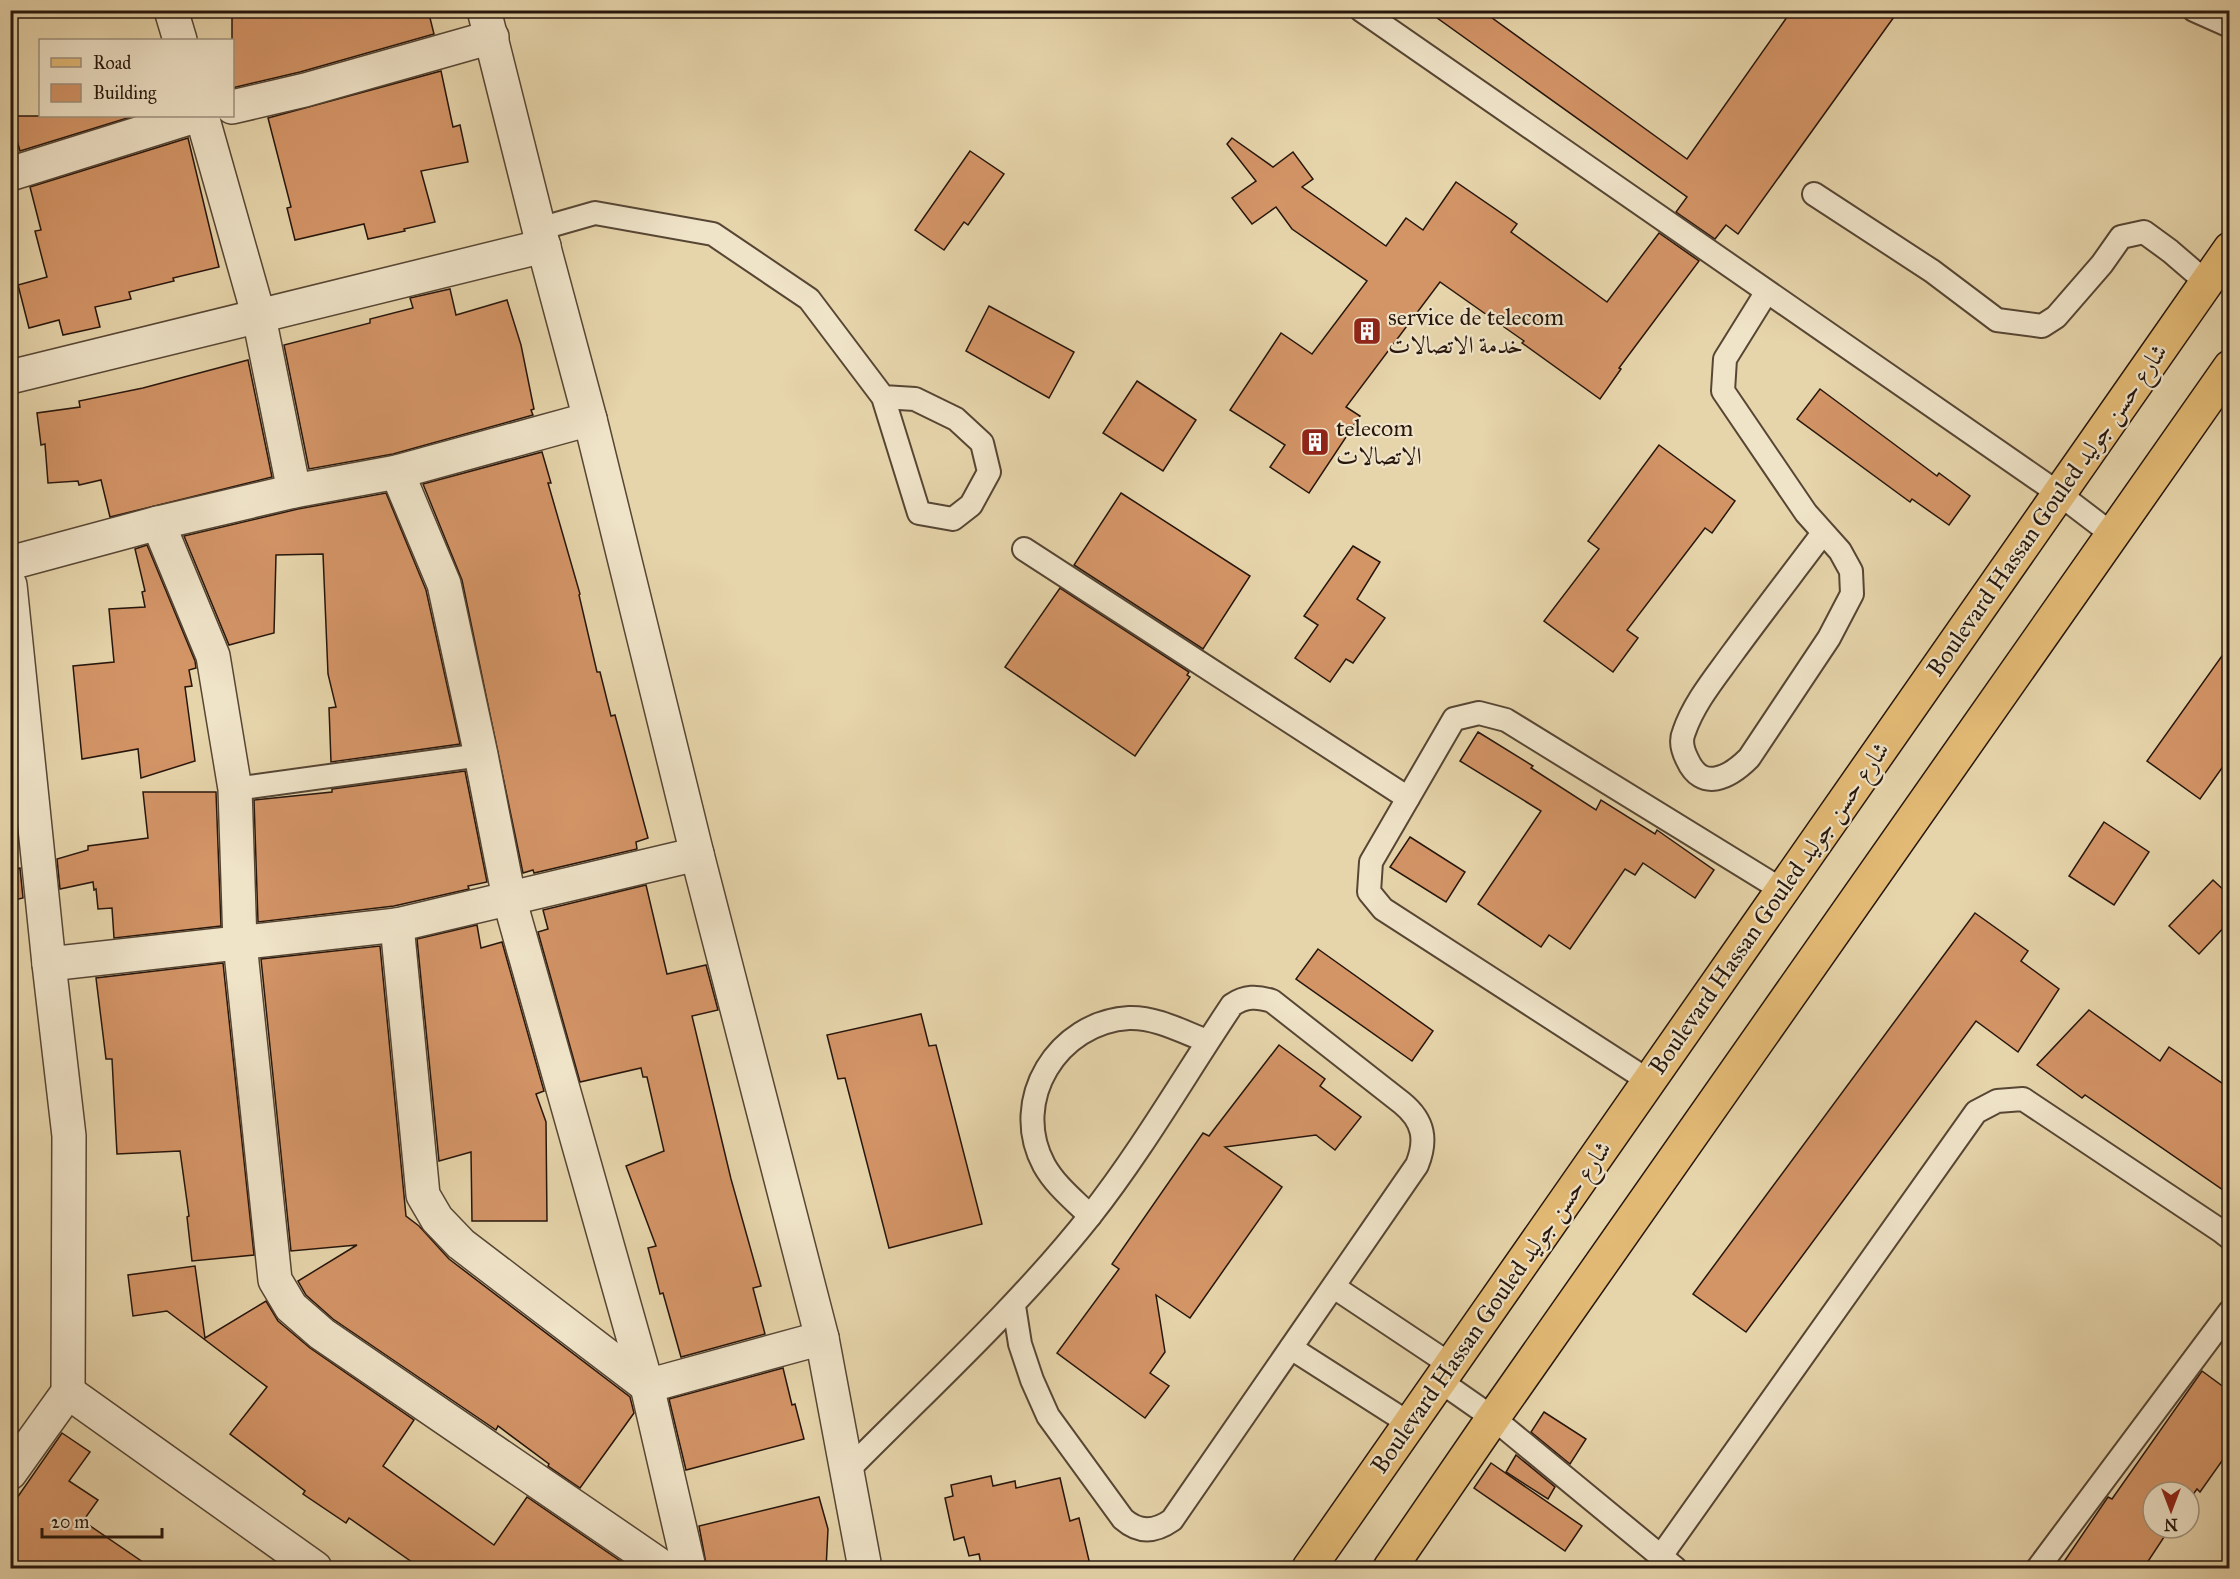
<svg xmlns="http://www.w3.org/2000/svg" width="2240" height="1579" font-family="'IM FELL Great Primer',Amiri,serif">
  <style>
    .building { fill: #d39466; stroke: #27160c; stroke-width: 1.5 }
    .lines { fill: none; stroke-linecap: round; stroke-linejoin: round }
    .lane-casing { stroke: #574634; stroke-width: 26 }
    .street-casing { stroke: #574634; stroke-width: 36 }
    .primary-casing { stroke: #27160c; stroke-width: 36 }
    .lane { stroke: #efe3c8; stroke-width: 22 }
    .street { stroke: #efe3c8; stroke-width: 33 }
    .primary { stroke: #e3ba75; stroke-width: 33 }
    .labels { text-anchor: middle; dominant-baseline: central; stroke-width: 4.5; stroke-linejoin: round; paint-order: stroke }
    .poi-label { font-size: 24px; fill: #27160c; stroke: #efe3c8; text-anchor: start }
    .street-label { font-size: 24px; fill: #27160c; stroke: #efe3c8 }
  </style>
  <rect width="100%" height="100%" fill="#e6d4aa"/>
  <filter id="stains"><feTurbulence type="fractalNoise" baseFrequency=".00333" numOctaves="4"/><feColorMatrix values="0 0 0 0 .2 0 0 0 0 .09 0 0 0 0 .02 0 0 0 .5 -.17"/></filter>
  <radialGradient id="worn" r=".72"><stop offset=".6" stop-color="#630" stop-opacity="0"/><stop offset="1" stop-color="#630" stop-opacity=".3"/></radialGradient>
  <g class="building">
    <path d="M232 10H428L434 34 300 72 232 88Z"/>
    <path d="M1426 10H1481L1687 159 1792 10H1899L1738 234 1726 225 1715 239 1676 212 1687 197Z"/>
    <path d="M441 71 453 127 460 125 468 162 421 171 435 222 404 229 405 231 368 239 364 224 295 240 287 208 291 207 268 118Z"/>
    <path d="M10 116H134L20 151Z"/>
    <path d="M188 138 219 267 173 278 174 281 129 292 131 299 95 307 100 327 63 335 59 320 29 328 18 285 47 277 35 231 41 230 30 187Z"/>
    <path d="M1232 138 1273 167 1293 152 1313 179 1302 187 1386 246 1406 218 1423 230 1456 182 1517 224 1511 232 1607 302 1659 233 1699 261 1619 368 1621 369 1600 399 1522 343 1524 341 1440 282 1346 407 1360 416 1309 493 1270 467 1285 445 1230 410 1281 333 1312 354 1367 281 1292 229 1276 207 1252 224 1232 198 1256 181 1227 144Z"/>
    <path d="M970 151 1004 174 968 225 964 222 944 250 915 230Z"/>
    <path d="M450 289 456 315 507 300 521 345 534 409 531 410 533 415 393 454 309 469 284 345 370 323V319L413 308 410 298Z"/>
    <path d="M989 306 1074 352 1049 398 966 351Z"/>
    <path d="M248 360 272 477 110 517 101 480 79 485 78 481 48 483 45 444 41 445 37 413 80 407 79 401 143 388Z"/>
    <path d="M1137 381 1196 420 1163 471 1103 433Z"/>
    <path d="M1820 389 1937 476 1939 473 1970 496 1949 525 1912 499 1910 502 1797 419Z"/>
    <path d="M1659 445 1735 501 1712 533 1705 528 1627 630 1638 638 1613 672 1544 621 1599 549 1588 541Z"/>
    <path d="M542 452 551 483H548L580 594 579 595 597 672H600L611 716 615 715 648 838 636 842 637 849 534 873 533 870 523 873 462 580 423 484Z"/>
    <path d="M386 493 426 590 460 744 331 762 329 708 336 707 328 674 323 554 276 555 274 633 229 645 184 536 298 509Z"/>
    <path d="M1121 493 1250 576 1203 649 1074 565Z"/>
    <path d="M147 545 195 661 196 668 189 670 192 686 185 687 195 761 141 778 138 749 82 759 73 666 114 662 109 609 145 607 142 592 145 591 135 549Z"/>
    <path d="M1353 546 1380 562 1357 599 1385 618 1353 663 1346 659 1330 682 1295 658 1318 625 1304 616Z"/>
    <path d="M1060 588 1189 672 1187 675 1190 677 1135 756 1005 667Z"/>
    <path d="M2229 646V758L2200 799 2147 761Z"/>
    <path d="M1478 732 1533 766 1531 768 1596 810 1601 800 1655 834 1657 830 1714 870 1695 898 1643 863 1635 875 1625 869 1570 949 1549 935 1541 947 1478 904 1541 811 1460 761Z"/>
    <path d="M465 771 487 882 468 886 469 889 394 906 258 922 254 800 332 792V789Z"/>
    <path d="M143 792H216L221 926 114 938 112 908 98 909 96 889 94 890 93 882 60 889 57 859 88 850V846L148 838Z"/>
    <path d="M2104 822 2149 852 2114 905 2069 876Z"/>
    <path d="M1410 837 1465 872 1446 902 1390 867Z"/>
    <path d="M20 868 23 898 10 901V871Z"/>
    <path d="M2213 880 2229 895V922L2199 954 2169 926Z"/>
    <path d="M646 885 667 974 706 965 718 1010 692 1016 731 1179 761 1286 753 1288 765 1334 681 1357 663 1293 660 1294 648 1248 656 1246 626 1166 664 1151 647 1077H643L641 1068 580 1082 538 932 548 929 543 910Z"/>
    <path d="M1975 913 2028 951 2021 961 2059 989 2018 1052 1976 1021 1746 1332 1693 1294Z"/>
    <path d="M477 925 481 948 502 942 544 1091 536 1094 546 1122 547 1221H472L471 1152 439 1161 417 939Z"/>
    <path d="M380 946 406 1216 419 1226 449 1259 630 1397 634 1413 580 1488 548 1466 549 1464 498 1426 496 1430 333 1319 306 1295 298 1281 357 1245 291 1251 261 959Z"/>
    <path d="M1318 949 1433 1031 1412 1061 1296 979Z"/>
    <path d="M223 963 254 1255 192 1261 187 1217 189 1216 180 1151 117 1154 112 1059H106L96 978Z"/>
    <path d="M2089 1010 2160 1061 2169 1047 2229 1088V1194L2085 1095 2082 1098 2037 1065Z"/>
    <path d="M921 1014 929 1046 936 1045 982 1224 889 1248 845 1078 838 1079 827 1035Z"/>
    <path d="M1279 1045 1325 1079 1320 1086 1361 1117 1335 1150 1316 1135 1225 1147 1282 1187 1190 1318 1156 1295 1165 1352 1150 1373 1169 1386 1145 1418 1057 1353 1119 1269 1112 1264 1203 1133 1209 1136Z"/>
    <path d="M195 1266 205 1338 266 1301 278 1321 310 1348 414 1420 383 1466 494 1545 527 1497 632 1569H422L349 1518 346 1523 303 1494 305 1491 230 1434 267 1387 167 1311 133 1316 128 1275Z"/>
    <path d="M783 1368 792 1405 795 1404 804 1439 686 1470 669 1399Z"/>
    <path d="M2202 1371 2229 1391V1451L2200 1492 2197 1489 2189 1500V1492H2153V1528H2170L2143 1569H2059L2108 1497 2112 1499Z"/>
    <path d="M1544 1412 1586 1439 1570 1464 1531 1432Z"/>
    <path d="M62 1433 90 1452 69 1481 98 1500 83 1521 153 1569H10V1508Z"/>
    <path d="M1516 1455 1555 1487 1548 1499 1506 1472Z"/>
    <path d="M1491 1463 1582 1526 1565 1551 1474 1488Z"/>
    <path d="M991 1476 993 1486 1015 1481 1016 1488 1060 1478 1070 1521 1079 1518 1091 1569H982L979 1554 969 1556 964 1537 954 1540 945 1498 953 1496 951 1485Z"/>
    <path d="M819 1497 828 1529 826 1569H707L699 1526Z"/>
  </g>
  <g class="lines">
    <g class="lane-casing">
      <g id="lane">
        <path d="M1361 10 2058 493 2113 535"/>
        <path d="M2194 10 2230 26"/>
        <path d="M1814 194 1932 271 1997 320 2042 326 2056 317 2102 264 2121 237 2144 232 2170 251 2206 282"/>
        <path d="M539 229 595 213 713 234 809 299 883 397 919 513 953 519 971 505 989 472 982 443 956 419 915 399 883 397"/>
        <path d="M1766 293 1725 359 1723 391 1806 513 1840 551 1851 571 1852 594 1829 638 1749 758C1730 777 1702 793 1687 759 1683 751 1680 741 1684 732 1694 703 1714 679 1732 654 1762 613 1793 573 1823 533"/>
        <path d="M1024 549 1408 798"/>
        <path d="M235 789 481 755"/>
        <path d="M1649 1081 1383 909 1369 892 1371 862 1454 719 1479 713 1506 720 1782 890"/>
        <path d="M1090 1216C1074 1200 1055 1185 1044 1165 1009 1100 1058 1022 1129 1018 1156 1017 1183 1032 1207 1041"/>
        <path d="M1334 1287 1451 1365"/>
        <path d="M1291 1348 1410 1424"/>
        <path d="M1440 1381 1493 1418 1675 1568"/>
        <path d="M848 1470C930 1387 1017 1308 1090 1216 1142 1150 1185 1075 1232 1005 1245 996 1257 996 1272 1001L1402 1103C1424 1121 1427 1140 1417 1165L1172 1520C1155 1532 1139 1533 1123 1519L1048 1416 1032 1380 1020 1344 1014 1306"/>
        <path d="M1661 1556 1976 1112 1997 1101 2023 1099 2221 1231 2230 1238"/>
        <path d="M2038 1568 2230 1311"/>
      </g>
    </g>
    <g class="street-casing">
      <g id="street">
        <path d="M171 10 180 40"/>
        <path d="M484 10 539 229 590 419 697 854 822 1338 865 1568"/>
        <path d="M232 107 305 90 492 37"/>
        <path d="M202 116 259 317 294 491"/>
        <path d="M10 174 195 116"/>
        <path d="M10 377 544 246"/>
        <path d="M397 472 444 584 481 755 509 898 647 1386 689 1568"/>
        <path d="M158 523 213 656 235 789 240 943 275 1280 291 1307 322 1334 664 1568"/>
        <path d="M10 563 158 523 294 491 397 472 590 419"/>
        <path d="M10 585 49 964 69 1136 68 1392 10 1473"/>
        <path d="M397 925 423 1195 437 1219 461 1244 647 1386 822 1338"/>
        <path d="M49 964 397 925 697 854"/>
        <path d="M68 1392 315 1568"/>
      </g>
    </g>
    <g class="primary-casing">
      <g id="primary">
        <path d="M1309 1568 2230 249"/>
        <path d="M1390 1568 1493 1418 2230 367"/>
      </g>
    </g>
    <use href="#lane" class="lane"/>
    <use href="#street" class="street"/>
    <use href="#primary" class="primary"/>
  </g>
  <defs>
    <g id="building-square" transform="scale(1.5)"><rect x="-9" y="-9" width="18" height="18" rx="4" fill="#8f2418" stroke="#efe3c8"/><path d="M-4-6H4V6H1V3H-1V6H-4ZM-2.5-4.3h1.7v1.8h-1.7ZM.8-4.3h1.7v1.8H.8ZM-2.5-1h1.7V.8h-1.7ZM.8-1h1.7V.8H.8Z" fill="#fff"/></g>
  </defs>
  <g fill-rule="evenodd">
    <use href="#building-square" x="1367" y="331"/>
    <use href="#building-square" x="1315" y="442"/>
  </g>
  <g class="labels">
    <g class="poi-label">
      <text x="1388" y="317">service de telecom<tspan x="1388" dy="28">خدمة الاتصالات</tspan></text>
      <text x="1336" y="428">telecom<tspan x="1336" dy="28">الاتصالات</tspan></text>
    </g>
    <g class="street-label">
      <text transform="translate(2047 510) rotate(-55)">Boulevard Hassan Gouled شارع حسن جوليد</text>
      <text transform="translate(1769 908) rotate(-55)">Boulevard Hassan Gouled شارع حسن جوليد</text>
      <text transform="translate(1491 1307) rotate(-55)">Boulevard Hassan Gouled شارع حسن جوليد</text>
    </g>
  </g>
  <rect width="2240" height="1579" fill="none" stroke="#e6d4aa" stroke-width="36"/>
  <rect x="12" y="12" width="2216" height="1555" fill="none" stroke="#27160c" stroke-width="3"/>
  <rect x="18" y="18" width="2204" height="1543" fill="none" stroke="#27160c" stroke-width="1.5"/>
  <rect x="39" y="39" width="195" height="78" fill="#efe3c8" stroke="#9f917d" stroke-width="1.5"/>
  <rect x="51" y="58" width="30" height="9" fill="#e3ba75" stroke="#9f917d" stroke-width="1.5"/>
  <text x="93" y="69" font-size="18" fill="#27160c">Road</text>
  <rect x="51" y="84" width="30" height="18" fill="#d39466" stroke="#9f917d" stroke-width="1.5"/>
  <text x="93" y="99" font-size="18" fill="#27160c">Building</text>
  <g transform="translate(2171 1510) rotate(180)"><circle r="28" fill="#efe3c8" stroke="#9f917d" stroke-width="1.5"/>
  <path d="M0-4.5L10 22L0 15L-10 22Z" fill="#8f2418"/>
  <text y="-9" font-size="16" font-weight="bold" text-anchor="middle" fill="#27160c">N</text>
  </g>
  <path d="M42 1528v9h120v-9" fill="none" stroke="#27160c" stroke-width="3"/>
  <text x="51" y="1528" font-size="18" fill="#27160c" stroke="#efe3c8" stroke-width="4.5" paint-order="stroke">20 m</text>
  <rect width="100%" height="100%" filter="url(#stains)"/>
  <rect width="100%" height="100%" fill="url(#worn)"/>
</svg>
